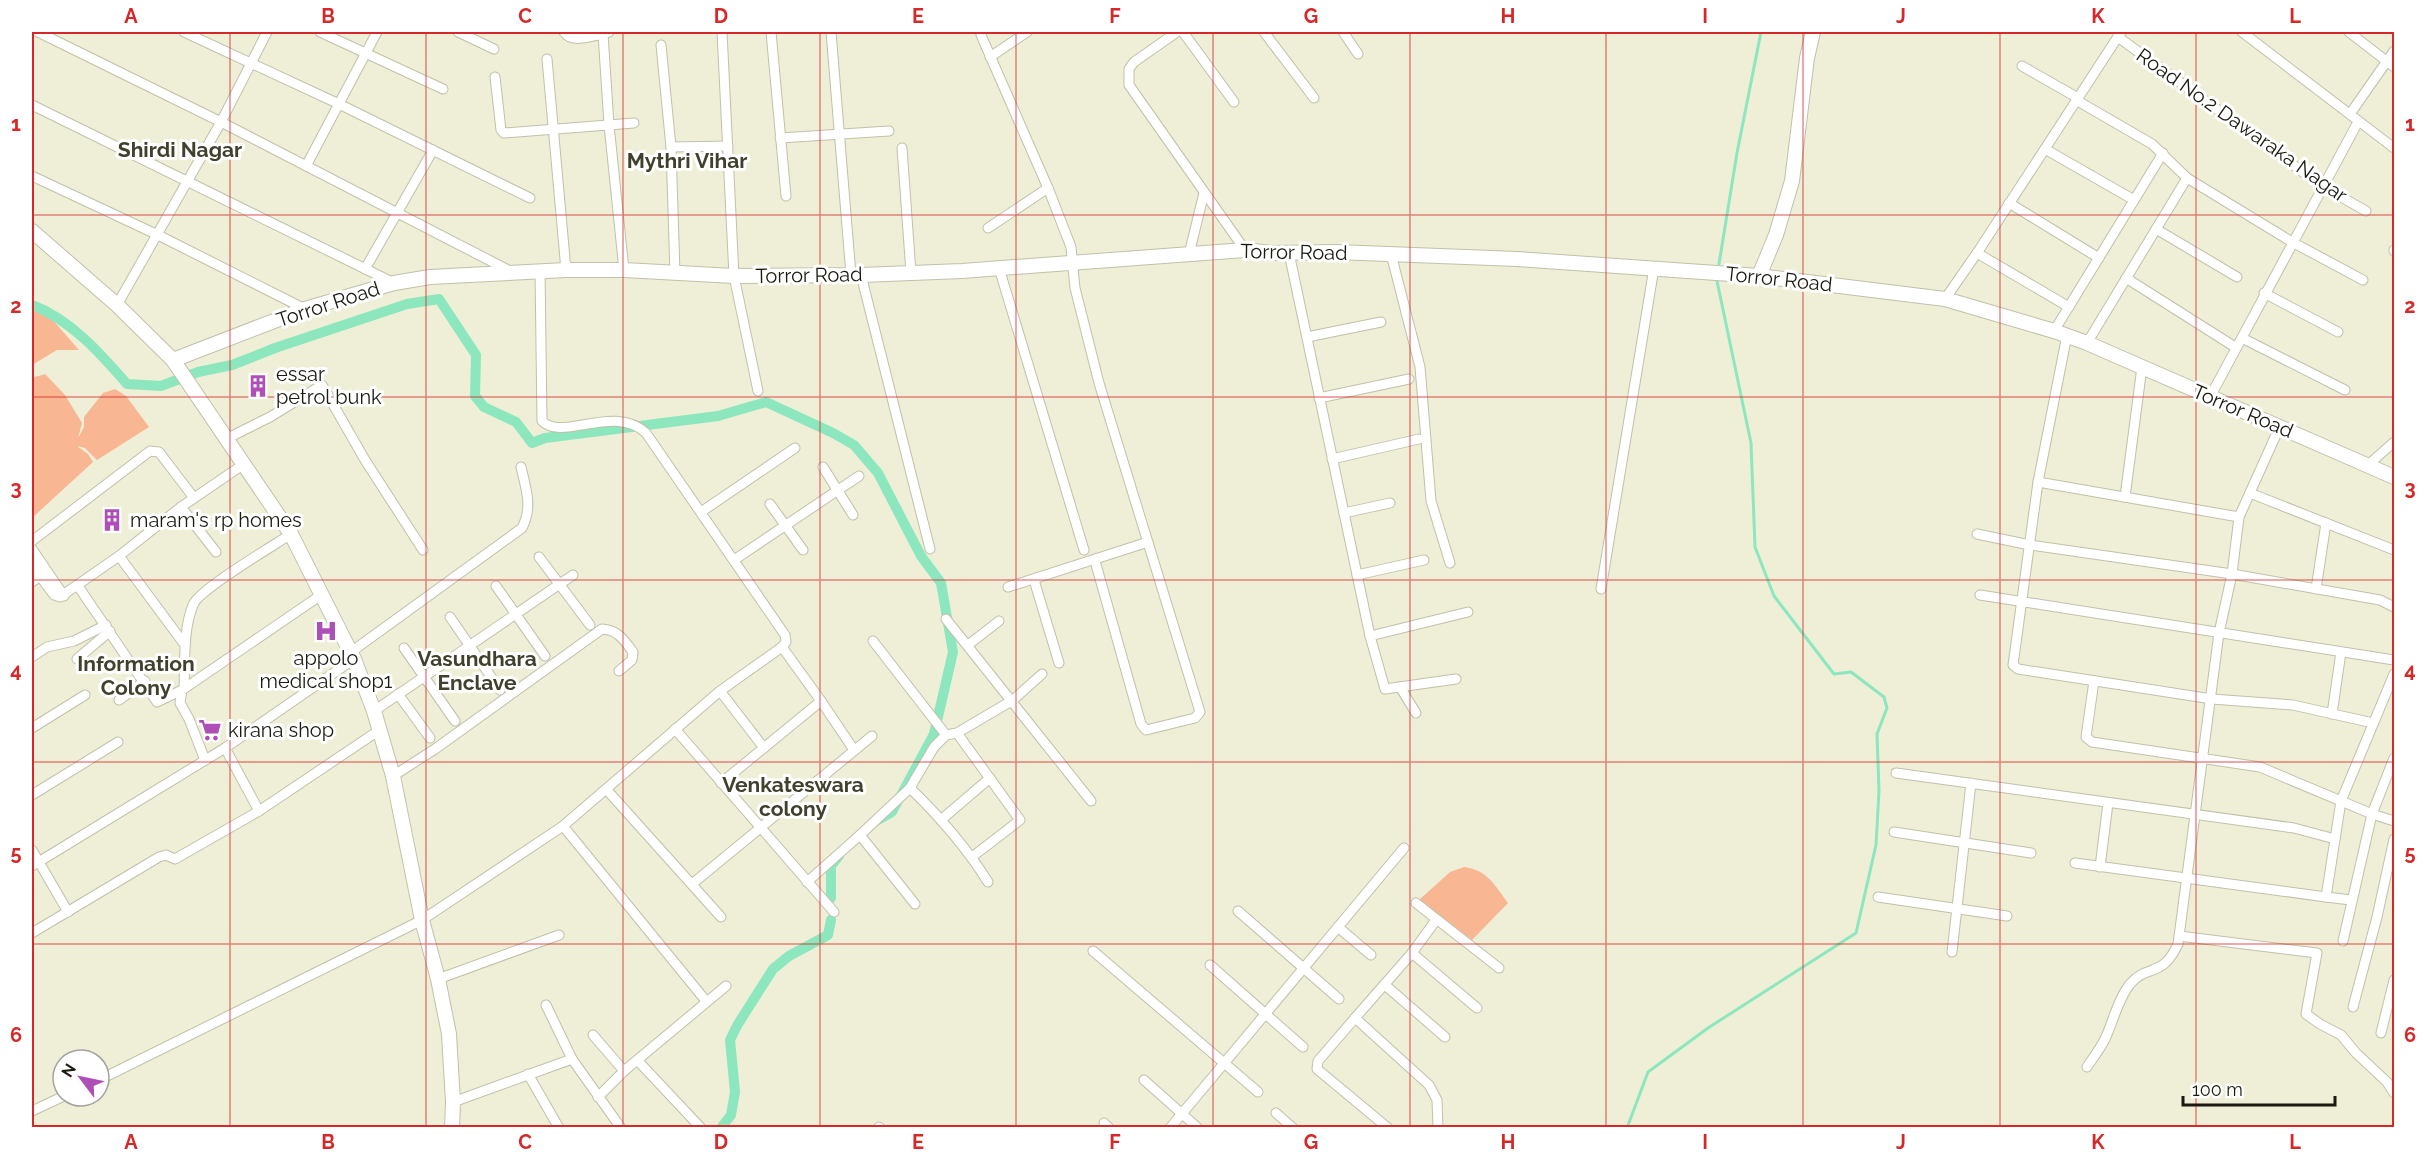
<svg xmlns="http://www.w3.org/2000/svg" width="2426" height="1159" font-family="Raleway,sans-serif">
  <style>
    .green { fill: #f8b693 }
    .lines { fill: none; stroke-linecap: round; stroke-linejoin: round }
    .stream { stroke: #8ce6be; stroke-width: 3 }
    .canal { stroke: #8ce6be; stroke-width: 10 }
    .street-casing { stroke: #c1c0aa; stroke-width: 11 }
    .secondary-casing { stroke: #c1c0aa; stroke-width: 16 }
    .street { stroke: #fff; stroke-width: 9 }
    .secondary { stroke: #fff; stroke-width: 14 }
    .grid { fill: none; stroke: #d62828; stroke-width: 1.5; stroke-opacity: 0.55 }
    .labels { text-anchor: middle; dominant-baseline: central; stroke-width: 6; stroke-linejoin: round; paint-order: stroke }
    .street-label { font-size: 20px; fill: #1a1a11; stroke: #fff }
    .poi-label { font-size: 20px; fill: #1a1a11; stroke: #fff; text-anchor: start }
    .neighbourhood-label { font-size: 21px; font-weight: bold; fill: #41402d; stroke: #fff }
    .neatline { fill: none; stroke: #d62828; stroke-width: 2 }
    .grid-label { font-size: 20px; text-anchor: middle; font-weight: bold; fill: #d62828 }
  </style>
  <rect width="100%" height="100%" fill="#efefd7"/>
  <g class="green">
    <path d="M32 306 44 310 79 350H57L32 365Z"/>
    <path d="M45 374 65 395 82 423 78 438 84 427V417L103 393 115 389 126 396 149 427 97 460 85 448 77 446 88 454 93 462 32 518V378Z"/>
    <path d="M1464 867C1488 870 1495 886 1508 903L1472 940 1419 900 1450 872Z"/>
  </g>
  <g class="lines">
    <g class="stream">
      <path d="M1719 264 1737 153 1761 32"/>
      <path d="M1627 1128 1648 1072 1708 1028 1856 933 1876 845 1879 791 1877 734 1887 708 1884 697 1851 672 1834 674 1774 596 1755 547 1751 443 1717 281"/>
    </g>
    <g class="canal">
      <path d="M32 305C70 319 100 353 127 384L161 386 198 372 232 365 275 348 407 304 439 299 476 355 475 396 484 407 516 422 532 443 545 438 718 416 766 402 833 433 854 445 878 473 921 556 941 583 953 652 934 734 892 812 878 820"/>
      <path d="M831 898V866L839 856"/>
      <path d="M721 1128 731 1115 735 1092 730 1040 738 1024 773 969 789 956 828 935 831 920"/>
    </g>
    <g class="street-casing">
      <g id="street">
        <path d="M38 32 221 122 512 272"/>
        <path d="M184 32 339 104 530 198"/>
        <path d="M320 32 443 89"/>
        <path d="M458 32 494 49"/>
        <path d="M564 32C572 44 590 36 603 34"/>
        <path d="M609 32 603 34 609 125 624 270"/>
        <path d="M722 32 734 276 758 391"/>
        <path d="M771 32 786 196"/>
        <path d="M831 32 851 275"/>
        <path d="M1177 32 1134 62 1129 69V85L1245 250"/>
        <path d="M1183 32 1234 102"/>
        <path d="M1264 32 1314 98"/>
        <path d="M1343 32 1358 54"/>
        <path d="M2242 32 2394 148"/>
        <path d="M2349 32 2394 67"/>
        <path d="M981 35 1048 188 1071 247 1075 288 1099 383 1200 712 1195 718 1146 730 1141 724 1095 561"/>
        <path d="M2118 37 2322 186 2366 211"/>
        <path d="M661 45 671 147 675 273"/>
        <path d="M990 57 1027 32"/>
        <path d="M547 59 566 270"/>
        <path d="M2022 66 2078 98"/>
        <path d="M495 77 501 130 504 133 634 123"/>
        <path d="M2076 100 2152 144 2187 178"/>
        <path d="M32 105 394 283"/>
        <path d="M2350 114 2394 51"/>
        <path d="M780 138 889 131"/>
        <path d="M671 147 728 146"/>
        <path d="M902 148 911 273"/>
        <path d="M2045 149 2134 200"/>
        <path d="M306 166 377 32"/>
        <path d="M32 176 158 235 305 309"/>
        <path d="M2009 203 2099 258"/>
        <path d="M988 228 1048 188"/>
        <path d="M2156 229 2237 277"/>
        <path d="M2394 250V251"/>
        <path d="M1289 253 1370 636 1385 689 1456 679"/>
        <path d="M1977 253 2069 307"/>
        <path d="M1189 254 1204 193"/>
        <path d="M1391 254 1420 367 1431 501 1450 563"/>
        <path d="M999 268 1084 550"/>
        <path d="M365 269 433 150"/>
        <path d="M861 275 930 549"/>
        <path d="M2126 278 2235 347"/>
        <path d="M2264 293 2338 332"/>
        <path d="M1945 299 1979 250 2121 32"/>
        <path d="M117 305 221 122 267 32"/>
        <path d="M2054 331 2163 153"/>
        <path d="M2067 335 2038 482 2013 665 2018 669 2212 699 2293 705 2373 723"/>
        <path d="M1307 337 1381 322"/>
        <path d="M2242 338 2345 390"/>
        <path d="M2087 343 2187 178 2292 242 2363 280"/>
        <path d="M2210 397 2358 122"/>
        <path d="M1319 398 1409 379"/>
        <path d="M226 439 270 417 322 385 365 460 423 550"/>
        <path d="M1332 459 1419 439"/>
        <path d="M2368 465 2394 442"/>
        <path d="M823 467 853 515"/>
        <path d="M2038 482 2239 517"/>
        <path d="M2250 493 2394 550"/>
        <path d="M2125 497 2142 367"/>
        <path d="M770 504 803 550"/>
        <path d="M181 507 216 552"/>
        <path d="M701 512 795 448"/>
        <path d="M1344 513 1390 503"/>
        <path d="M1977 534 2030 545 2232 574 2380 600 2394 607"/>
        <path d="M32 541 150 451 159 452 194 498"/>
        <path d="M32 549 64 596"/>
        <path d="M539 557 590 625"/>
        <path d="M734 560 859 476"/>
        <path d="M32 564 40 576"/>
        <path d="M1357 575 1424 560"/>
        <path d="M1034 580 1059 663"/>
        <path d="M32 582 40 576 54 595 60 597 119 556"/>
        <path d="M78 586 157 702 182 690 321 595"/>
        <path d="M496 586 545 656"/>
        <path d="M1008 587 1148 542"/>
        <path d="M1601 589 1654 268"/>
        <path d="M2316 589 2326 523"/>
        <path d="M1980 595 2394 660"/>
        <path d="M450 617 500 690"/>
        <path d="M946 619 1091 801"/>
        <path d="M1370 636 1468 612"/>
        <path d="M873 641 946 735"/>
        <path d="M185 645 119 556 181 507 244 464"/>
        <path d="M968 645 999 621"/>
        <path d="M782 647 821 701"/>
        <path d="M404 648 455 721"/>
        <path d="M351 652 522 528C533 507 526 489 521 467"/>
        <path d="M32 657 47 647 74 641 106 625"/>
        <path d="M77 659 110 631"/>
        <path d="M2094 681 2086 737 2092 742 2260 767 2372 814 2394 821"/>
        <path d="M1400 687 1416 713"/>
        <path d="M184 688C185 661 183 630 193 605 198 590 273 546 291 534"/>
        <path d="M182 690 180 703 189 719 205 760"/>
        <path d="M720 691 764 748"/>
        <path d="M398 694 430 738"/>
        <path d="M119 700 145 681"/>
        <path d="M374 711 573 575"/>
        <path d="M2332 714 2341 652"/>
        <path d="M32 728 85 695"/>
        <path d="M675 729 834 912"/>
        <path d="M957 733 1020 820 972 857"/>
        <path d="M225 748 259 811 378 731"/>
        <path d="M1896 773 2294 828 2335 839"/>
        <path d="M393 776 435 749 602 629C618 630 624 640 633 652L632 660 619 671"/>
        <path d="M721 783 821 701 854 750"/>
        <path d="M910 788C940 817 966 847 988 882"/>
        <path d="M606 789 721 917"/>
        <path d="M32 795 118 742"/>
        <path d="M942 819 990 778"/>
        <path d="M563 826 706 1001"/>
        <path d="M1894 832 2031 853"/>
        <path d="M860 835 915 904"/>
        <path d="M32 850 68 912"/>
        <path d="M2075 863 2326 897"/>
        <path d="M32 866 225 748 354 659"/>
        <path d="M2100 867 2108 803"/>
        <path d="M807 882 860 835 910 788 934 747 946 735 957 733 1013 700 1042 674"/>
        <path d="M692 884 872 736"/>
        <path d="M1878 897 2007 916"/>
        <path d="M2351 900 2326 897 2341 801 2394 674"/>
        <path d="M1416 903 1499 968"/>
        <path d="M1238 911 1339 999"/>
        <path d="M1436 920 1412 953 1355 1018 1429 1085 1437 1100 1438 1128"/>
        <path d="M1339 928 1371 955"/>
        <path d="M32 933 159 857 166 855 175 859 259 811"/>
        <path d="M2179 936 2317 953 2306 1014 2320 1024 2341 1035 2356 1053 2387 1082 2394 1093"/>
        <path d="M2343 941 2372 814 2394 758"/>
        <path d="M1093 951 1258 1092"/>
        <path d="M1952 952 1971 783"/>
        <path d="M1412 953 1477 1008"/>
        <path d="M1210 965 1303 1047"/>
        <path d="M438 979 559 935"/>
        <path d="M1385 985 1445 1037"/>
        <path d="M546 1005 572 1059 621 1128"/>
        <path d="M2353 1007 2377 917 2394 839"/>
        <path d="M1355 1018 1318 1061 1317 1069 1388 1128"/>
        <path d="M2381 1033 2394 980"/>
        <path d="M593 1035 624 1071"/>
        <path d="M638 1061 701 1128"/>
        <path d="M2087 1067C2093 1058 2100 1049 2105 1039 2113 1022 2118 999 2130 984 2148 963 2162 979 2178 944L2219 633 2232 574 2239 517 2280 426"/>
        <path d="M528 1074 559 1128"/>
        <path d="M99 1080 422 920 563 826 720 691 782 647 786 642 785 635 646 433C614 403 562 442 542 421L540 271"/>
        <path d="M1144 1080 1198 1128"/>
        <path d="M598 1097 624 1071 726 986"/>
        <path d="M453 1102 572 1059"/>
        <path d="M32 1111 64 1096"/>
        <path d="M1276 1113 1293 1128"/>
        <path d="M1104 1123 1109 1128"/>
        <path d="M879 1127 880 1128"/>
        <path d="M1170 1128 1404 848"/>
      </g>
    </g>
    <g class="secondary-casing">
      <g id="secondary">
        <path d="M32 231 117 305 173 360 291 534 354 659 374 711 393 776 422 920 438 979 449 1034 453 1102 452 1128"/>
        <path d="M1759 276 1776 235 1792 181 1807 58 1813 32"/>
        <path d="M173 360 305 309 394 283 430 277 566 270H624L734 276 861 275 962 271 1245 250 1271 253 1336 252 1517 259 1759 276 1945 299 2054 331 2087 343 2394 477"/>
      </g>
    </g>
    <use href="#street" class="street"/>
    <use href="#secondary" class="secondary"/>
  </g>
  <path class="grid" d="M230 32V1128M426 32V1128M623 32V1128M820 32V1128M1016 32V1128M1213 32V1128M1410 32V1128M1606 32V1128M1803 32V1128M2000 32V1128M2196 32V1128M32 215H2394M32 397H2394M32 580H2394M32 762H2394M32 944H2394"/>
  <defs>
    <g id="building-bare" transform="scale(1.8)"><path d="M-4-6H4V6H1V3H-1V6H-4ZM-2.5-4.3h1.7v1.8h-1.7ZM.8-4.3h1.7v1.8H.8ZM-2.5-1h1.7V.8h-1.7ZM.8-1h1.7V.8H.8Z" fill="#ae4fb8" stroke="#fff" stroke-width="2.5" paint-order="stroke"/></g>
    <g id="hospital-bare" transform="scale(1.8)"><path d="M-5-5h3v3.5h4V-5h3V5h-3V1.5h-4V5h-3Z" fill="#ae4fb8" stroke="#fff" stroke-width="2.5" paint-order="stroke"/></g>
    <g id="supermarket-bare" transform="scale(1.8)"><path d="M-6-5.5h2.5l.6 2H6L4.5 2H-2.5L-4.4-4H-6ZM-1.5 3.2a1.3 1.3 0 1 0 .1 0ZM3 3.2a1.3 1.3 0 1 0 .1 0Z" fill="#ae4fb8" stroke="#fff" stroke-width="2.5" paint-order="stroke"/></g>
  </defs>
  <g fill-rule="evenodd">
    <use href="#building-bare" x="258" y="386"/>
    <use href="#building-bare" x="112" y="520"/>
    <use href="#hospital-bare" x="326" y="631"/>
    <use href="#supermarket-bare" x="210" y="730"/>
  </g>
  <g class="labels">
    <g class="street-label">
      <text transform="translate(2242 125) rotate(35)">Road No.2 Dawaraka Nagar</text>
      <text transform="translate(1294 252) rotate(1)">Torror Road</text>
      <text transform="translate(809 275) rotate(-1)">Torror Road</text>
      <text transform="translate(1779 279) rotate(6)">Torror Road</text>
      <text transform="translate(328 304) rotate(-18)">Torror Road</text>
      <text transform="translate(2243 411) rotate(23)">Torror Road</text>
    </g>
    <g class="poi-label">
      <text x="276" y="374">essar<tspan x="276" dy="23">petrol bunk</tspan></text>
      <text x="130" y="520">maram's rp homes</text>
      <text x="326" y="658" text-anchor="middle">appolo<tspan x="326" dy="23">medical shop1</tspan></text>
      <text x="228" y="730">kirana shop</text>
    </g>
    <g class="neighbourhood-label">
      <text x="180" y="149">Shirdi Nagar</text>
      <text x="687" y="160">Mythri Vihar</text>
      <text x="477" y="658">Vasundhara<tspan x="477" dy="24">Enclave</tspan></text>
      <text x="136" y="663">Information<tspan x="136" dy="24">Colony</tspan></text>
      <text x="793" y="784">Venkateswara<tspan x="793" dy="24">colony</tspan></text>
    </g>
  </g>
  <rect width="2426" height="1159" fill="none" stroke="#ffffff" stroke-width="66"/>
  <g transform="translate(81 1078) rotate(302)"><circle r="28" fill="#ffffff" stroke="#a3a3a0" stroke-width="1.5"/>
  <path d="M0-4.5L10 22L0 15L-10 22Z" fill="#ae4fb8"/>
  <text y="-9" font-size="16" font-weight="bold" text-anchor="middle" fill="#1a1a11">N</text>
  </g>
  <path d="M2183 1096v9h152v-9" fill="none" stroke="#1a1a11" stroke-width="3"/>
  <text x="2192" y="1096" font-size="18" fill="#1a1a11" stroke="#ffffff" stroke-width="4.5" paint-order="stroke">100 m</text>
  <rect x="33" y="33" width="2360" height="1093" class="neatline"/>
  <g class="grid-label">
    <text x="131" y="23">A</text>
    <text x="328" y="23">B</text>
    <text x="525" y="23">C</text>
    <text x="721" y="23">D</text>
    <text x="918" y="23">E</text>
    <text x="1115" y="23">F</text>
    <text x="1311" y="23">G</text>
    <text x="1508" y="23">H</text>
    <text x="1705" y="23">I</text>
    <text x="1901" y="23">J</text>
    <text x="2098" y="23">K</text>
    <text x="2295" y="23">L</text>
    <text x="16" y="131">1</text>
    <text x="2410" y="131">1</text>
    <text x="16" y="313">2</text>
    <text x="2410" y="313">2</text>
    <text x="16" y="495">3</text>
    <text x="2410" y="495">3</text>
    <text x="16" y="677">4</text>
    <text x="2410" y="677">4</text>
    <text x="16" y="860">5</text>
    <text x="2410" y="860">5</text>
    <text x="16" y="1042">6</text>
    <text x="2410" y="1042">6</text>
    <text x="131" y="1149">A</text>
    <text x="328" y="1149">B</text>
    <text x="525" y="1149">C</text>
    <text x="721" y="1149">D</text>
    <text x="918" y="1149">E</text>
    <text x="1115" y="1149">F</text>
    <text x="1311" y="1149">G</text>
    <text x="1508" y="1149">H</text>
    <text x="1705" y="1149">I</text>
    <text x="1901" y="1149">J</text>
    <text x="2098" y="1149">K</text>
    <text x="2295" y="1149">L</text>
  </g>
</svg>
